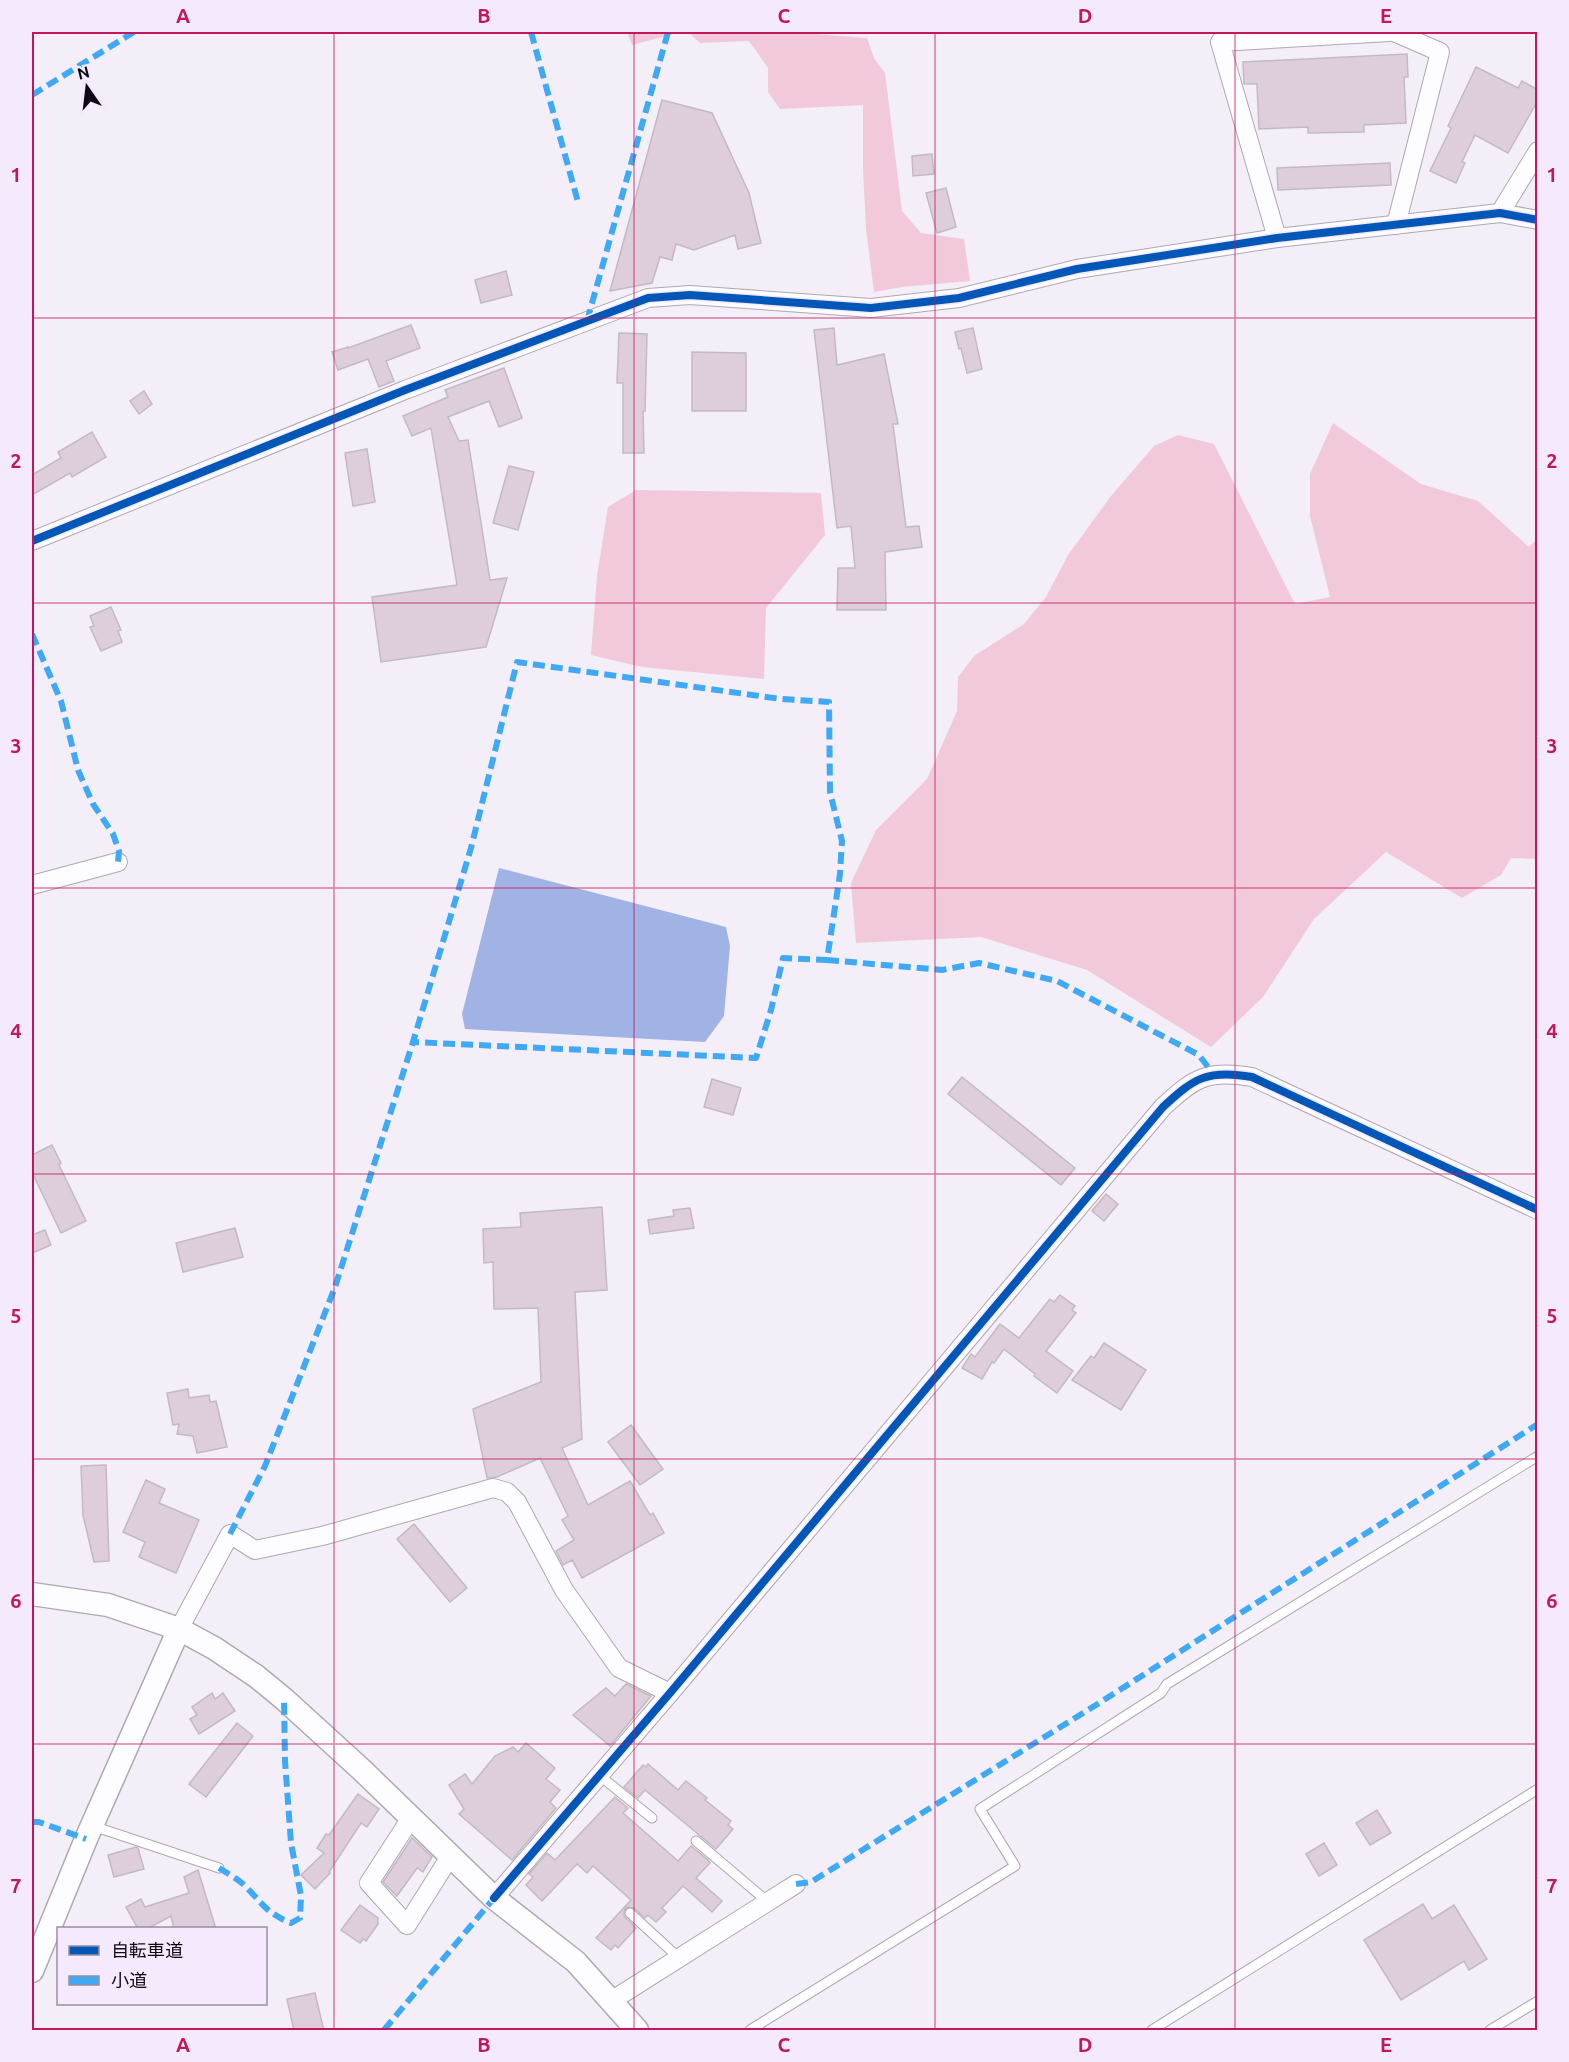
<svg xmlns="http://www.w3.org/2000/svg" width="1569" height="2062" font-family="Ubuntu,'Noto Sans JP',sans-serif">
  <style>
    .green { fill: #f1c9da }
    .water { fill: #a1b2e4 }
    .building { fill: #decedc; stroke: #c2bac3; stroke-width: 1.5 }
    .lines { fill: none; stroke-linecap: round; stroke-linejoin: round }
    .service-casing { stroke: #aea8b2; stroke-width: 11 }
    .minor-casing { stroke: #aea8b2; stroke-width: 20 }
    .tertiary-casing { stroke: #aea8b2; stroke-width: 25 }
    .service { stroke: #fdfcfe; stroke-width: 9 }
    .minor { stroke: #fdfcfe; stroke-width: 18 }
    .tertiary { stroke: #fdfcfe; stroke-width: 22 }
    .quiet { stroke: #3fa9f5; stroke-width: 6; stroke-dasharray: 12 6; stroke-linecap: butt }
    .cycleway-casing { stroke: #f5e9fd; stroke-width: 11 }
    .cycleway { stroke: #0057b8; stroke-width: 8 }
    .grid { fill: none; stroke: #c2185b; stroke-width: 1.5; stroke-opacity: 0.55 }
    .neatline { fill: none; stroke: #c2185b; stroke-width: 2 }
    .grid-label { font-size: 20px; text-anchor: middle; font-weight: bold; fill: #c2185b }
  </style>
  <rect width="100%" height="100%" fill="#f4eef8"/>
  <g class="green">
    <path d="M627 32H681L632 45Z"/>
    <path d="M688 32H790L867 38 874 58 885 73 902 211 921 233 964 239 970 281 902 287 874 292 866 229 863 170V105L780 109 768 92V68L749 41 700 43Z"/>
    <path d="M1333 423 1421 484 1478 501 1529 547 1537 539V859L1511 858 1501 875 1462 898 1386 852 1314 919 1263 997 1211 1047 1087 970 981 937 856 943 851 883 876 830 927 779 957 711 958 677 974 656 1024 624 1046 597 1068 555 1111 496 1154 446 1178 435 1214 444 1295 604 1330 597 1310 516V474Z"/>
    <path d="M636 490 821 493 825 535 766 608 764 679 642 667 591 655 597 576 608 507Z"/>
  </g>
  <path class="water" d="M499 868 726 927 730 946 724 1016 705 1042 465 1029 462 1014Z"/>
  <g class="building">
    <path d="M1407 54 1408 77H1404L1406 123 1364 125V132L1308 133V127L1259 129 1257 84H1244L1243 62Z"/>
    <path d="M1476 67 1518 88 1522 81 1538 90V100L1508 153 1475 135 1462 162 1465 163 1456 183 1430 171 1451 128 1448 126Z"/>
    <path d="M662 100 712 113 749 193 761 243 738 249 735 235 694 250 676 244 672 260 660 257 652 283 610 291Z"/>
    <path d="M932 154 934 174 913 176 912 156Z"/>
    <path d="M1390 163 1391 185 1278 190 1277 168Z"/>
    <path d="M946 188 956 227 937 233 926 193Z"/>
    <path d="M506 271 512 295 481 303 475 280Z"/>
    <path d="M411 325 420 348 386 361 394 381 379 387 368 359 338 370 332 352 348 347V348Z"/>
    <path d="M834 328 837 365 884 354 898 424H893L906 527 919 526 922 547 885 552 886 610H837L838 568H855L851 526 837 528 814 330Z"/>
    <path d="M973 328 982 369 967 373 961 348 959 349 955 332Z"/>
    <path d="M619 333 647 334 645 411H643L644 453H623V383H617Z"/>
    <path d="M692 352 746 353V411H692Z"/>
    <path d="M504 368 522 418 499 427 489 401 448 417 459 441 468 440 490 580 507 578 486 647 381 662 372 597 457 585 431 428 412 436 403 416 448 397 445 390Z"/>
    <path d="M144 391 152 404 139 414 130 401Z"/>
    <path d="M92 432 106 457 72 477 70 473 32 495V475L61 458 58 452Z"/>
    <path d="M367 449 375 502 353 506 345 453Z"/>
    <path d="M509 466 534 472 518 530 493 523Z"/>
    <path d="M111 607 121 630 118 631 122 642 101 651 90 627 94 626 90 616Z"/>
    <path d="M962 1077 1075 1168 1061 1185 948 1094Z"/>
    <path d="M712 1079 741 1088 733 1115 704 1107Z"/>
    <path d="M52 1145 61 1163 59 1165 86 1221 61 1233 32 1172V1155Z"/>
    <path d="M1106 1194 1118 1204 1104 1221 1092 1211Z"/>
    <path d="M602 1207 607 1290 575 1292 582 1439 562 1448 588 1505 630 1481 650 1515 653 1513 664 1533 582 1578 572 1560 563 1565 556 1551 574 1540 562 1520 568 1516 540 1458 497 1477 487 1478 473 1409 541 1382 538 1308 494 1309 493 1262 484 1263 483 1229 521 1227 520 1213Z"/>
    <path d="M690 1208 694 1228 650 1234 648 1220 674 1216 673 1210Z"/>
    <path d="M235 1228 243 1257 183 1272 176 1243Z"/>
    <path d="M45 1230 51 1245 32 1253V1235Z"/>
    <path d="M1060 1295 1075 1306 1072 1310 1076 1313 1046 1351 1073 1371 1057 1393 1034 1376 1035 1374 1004 1349 994 1363 992 1362 982 1379 962 1368 971 1354 975 1357 1000 1324 1019 1338 1050 1299 1054 1302Z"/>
    <path d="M1104 1343 1146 1370 1121 1410 1072 1380 1091 1356 1094 1358Z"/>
    <path d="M188 1389 189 1398 209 1395 210 1402 216 1401 227 1447 197 1453 193 1436 177 1434 179 1424 173 1425 167 1393Z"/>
    <path d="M631 1425 663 1469 640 1485 608 1442Z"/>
    <path d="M106 1465 109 1561 94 1562 83 1515 81 1466Z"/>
    <path d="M146 1480 165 1489 159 1503 199 1520 176 1573 139 1557 145 1542 123 1532Z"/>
    <path d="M414 1524 467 1588 450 1602 397 1539Z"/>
    <path d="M626 1684 651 1696 610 1746 573 1715 606 1688 615 1696Z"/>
    <path d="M212 1693 215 1699 223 1693 235 1711 199 1734 190 1719 197 1715 192 1707Z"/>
    <path d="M237 1723 253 1736 206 1797 189 1784Z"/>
    <path d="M526 1743 555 1768 546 1779 560 1790 550 1802 556 1808 512 1860 459 1814 464 1809 449 1785 465 1774 472 1784 495 1756 513 1747 518 1752Z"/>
    <path d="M648 1764 678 1790 686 1781 707 1798 705 1800 731 1821 728 1825 733 1829 716 1849 645 1790 638 1798 624 1787 643 1765 646 1767Z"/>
    <path d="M358 1794 379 1809 367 1827 361 1823 329 1872 330 1873 315 1889 301 1875 324 1853 317 1848 326 1834 329 1835Z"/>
    <path d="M615 1797 628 1808 623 1813 678 1861 691 1846 708 1860 710 1863 696 1878 722 1901 712 1912 683 1886 662 1908 666 1912 656 1922 648 1915 645 1918 634 1908 627 1907 624 1911V1916L636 1928 618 1948 615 1945 611 1950 596 1938 631 1900 593 1866 587 1873 577 1864 542 1901 526 1885 533 1877 529 1874 547 1853 555 1860Z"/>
    <path d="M1377 1810 1391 1833 1370 1845 1356 1823Z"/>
    <path d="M412 1838 432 1857 423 1872 417 1868 397 1896 383 1882Z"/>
    <path d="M1324 1843 1337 1865 1319 1876 1306 1854Z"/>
    <path d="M136 1847 138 1848 144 1869 114 1877 108 1855Z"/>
    <path d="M198 1870 216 1929H174L171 1916 147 1929H138L126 1907 141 1899 145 1907 189 1893 184 1877Z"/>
    <path d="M1423 1904 1432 1919 1454 1905 1487 1959 1469 1970 1464 1961 1401 2000 1364 1940Z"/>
    <path d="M360 1905 378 1918V1924L366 1941 363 1939 360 1943 341 1930Z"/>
    <path d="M315 1993 324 2031H294L287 1999Z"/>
  </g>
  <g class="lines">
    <g class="service-casing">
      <g id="service">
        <path d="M599 1775 652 1818"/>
        <path d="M93 1826 219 1868"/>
        <path d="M696 1841 768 1902"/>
        <path d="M630 1913 679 1958"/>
        <path d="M750 2030 1015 1866 980 1809 1161 1693 1167 1684 1538 1456"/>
        <path d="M1152 2030 1538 1789"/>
        <path d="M1490 2030 1538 2001"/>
      </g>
    </g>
    <g class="minor-casing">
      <g id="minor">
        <path d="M1394 32 1440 52 1396 225"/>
        <path d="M1500 213 1538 151"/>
        <path d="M1277 238 1220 42 1389 32"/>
        <path d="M32 541 405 390 648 298 690 295 871 308 959 298 1077 269 1277 238 1500 213 1538 220"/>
        <path d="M32 885 118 862"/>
        <path d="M179 1629 230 1534 255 1550 322 1536 493 1488 507 1492 517 1502 564 1590 619 1668 670 1693"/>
        <path d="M411 1818 369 1883 407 1925 451 1855"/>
        <path d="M494 1898 670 1693 1163 1107C1194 1078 1208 1069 1252 1077L1538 1210"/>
        <path d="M611 2001 796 1884"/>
      </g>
    </g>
    <g class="tertiary-casing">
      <g id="tertiary">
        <path d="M32 1594 108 1605 179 1629 214 1648 256 1676 284 1699 363 1771 494 1898 576 1962 637 2030"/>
        <path d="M32 1971 86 1839 179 1629"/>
      </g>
    </g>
    <use href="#service" class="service"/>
    <use href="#minor" class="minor"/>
    <use href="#tertiary" class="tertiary"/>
    <g class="quiet">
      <path d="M531 32 578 202"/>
      <path d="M32 95 134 32"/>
      <path d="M587 321 668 32"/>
      <path d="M32 634 61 701 78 770 93 804 113 834 119 851 118 862"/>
      <path d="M827 960 942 970 979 963 1057 981 1199 1055 1214 1075"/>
      <path d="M230 1534 265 1466 335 1287 413 1042 471 848 517 662 781 699 829 702 830 792 842 841 840 874 827 960 783 958 771 1010 756 1058 413 1042"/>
      <path d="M32 1822H39L86 1839"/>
      <path d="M219 1868C227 1873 236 1878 243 1884 262 1902 264 1912 291 1923L300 1918 301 1896 291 1843 285 1761 284 1699"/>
      <path d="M796 1884 811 1882 1096 1705 1538 1424"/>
      <path d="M384 2030 494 1898"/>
    </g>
    <g class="cycleway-casing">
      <g id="cycleway">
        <path d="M32 541 405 390 648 298 690 295 871 308 959 298 1077 269 1277 238 1500 213 1538 220"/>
        <path d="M494 1898 670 1693 1163 1107C1194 1078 1208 1069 1252 1077L1538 1210"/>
      </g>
    </g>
    <use href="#cycleway" class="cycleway"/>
  </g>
  <path class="grid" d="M334 32V2030M634 32V2030M935 32V2030M1235 32V2030M32 318H1538M32 603H1538M32 888H1538M32 1174H1538M32 1459H1538M32 1744H1538"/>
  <rect width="1569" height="2062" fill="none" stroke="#f5e9fd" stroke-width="66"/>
  <rect x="57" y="1927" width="210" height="78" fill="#f5e9fd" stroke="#998f9f" stroke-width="1.5"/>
  <rect x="69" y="1946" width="30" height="9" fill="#0057b8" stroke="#998f9f" stroke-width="1.5"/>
  <text x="111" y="1957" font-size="18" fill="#0f0813">自転車道</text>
  <rect x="69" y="1976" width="30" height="9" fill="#3fa9f5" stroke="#998f9f" stroke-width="1.5"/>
  <text x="111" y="1987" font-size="18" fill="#0f0813">小道</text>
  <g transform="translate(87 87) rotate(346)" stroke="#f5e9fd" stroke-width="4.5" paint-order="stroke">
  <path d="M0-4.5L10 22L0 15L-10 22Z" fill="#0f0813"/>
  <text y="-9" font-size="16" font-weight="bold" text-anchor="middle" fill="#0f0813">N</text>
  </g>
  <rect x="33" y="33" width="1503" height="1996" class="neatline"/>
  <g class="grid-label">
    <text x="183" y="23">A</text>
    <text x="484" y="23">B</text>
    <text x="784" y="23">C</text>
    <text x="1085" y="23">D</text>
    <text x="1386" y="23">E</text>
    <text x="16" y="182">1</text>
    <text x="1552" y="182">1</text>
    <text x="16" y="468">2</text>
    <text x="1552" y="468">2</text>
    <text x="16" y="753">3</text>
    <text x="1552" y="753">3</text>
    <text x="16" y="1038">4</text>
    <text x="1552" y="1038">4</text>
    <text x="16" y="1323">5</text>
    <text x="1552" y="1323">5</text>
    <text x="16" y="1608">6</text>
    <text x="1552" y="1608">6</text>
    <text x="16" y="1893">7</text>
    <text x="1552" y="1893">7</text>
    <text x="183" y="2052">A</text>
    <text x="484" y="2052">B</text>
    <text x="784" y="2052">C</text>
    <text x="1085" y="2052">D</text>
    <text x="1386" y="2052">E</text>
  </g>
</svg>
